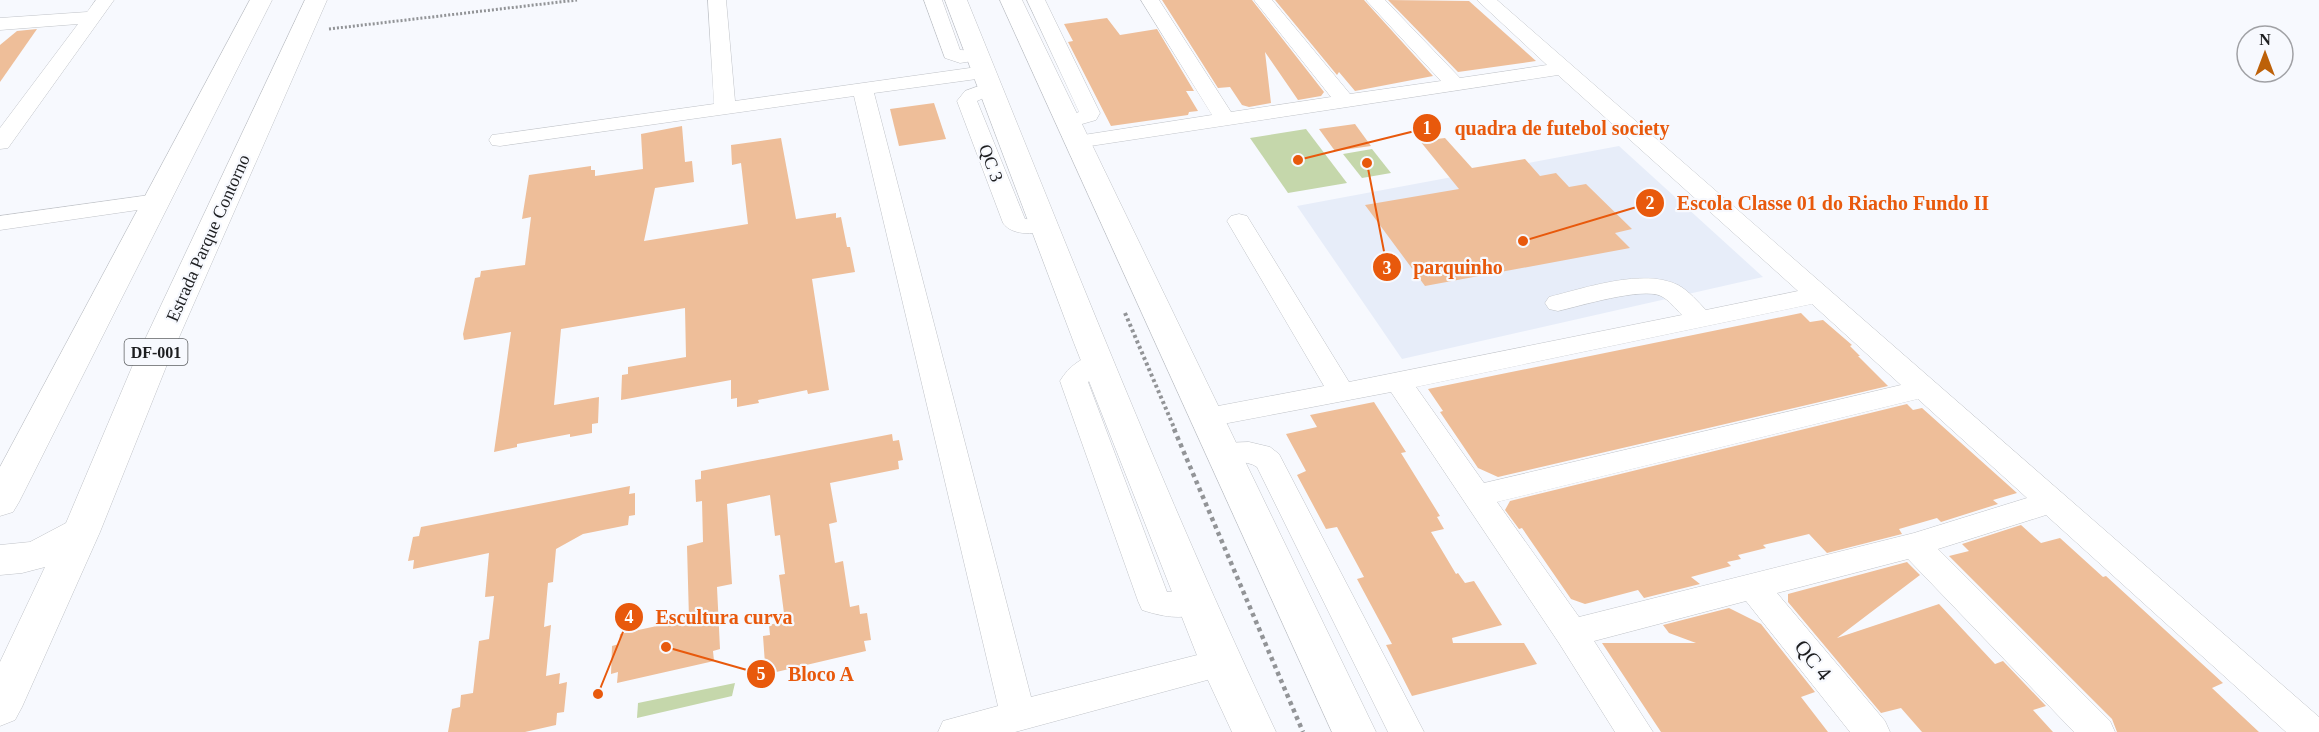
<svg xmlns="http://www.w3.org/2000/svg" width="2319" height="732" font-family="'Times New Roman',serif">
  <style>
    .built { fill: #e7edf9 }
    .green { fill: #c5d7ab }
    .building { fill: #eebe99 }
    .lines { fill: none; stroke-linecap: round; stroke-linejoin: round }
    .minor-casing { stroke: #c0c3c8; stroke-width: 1 }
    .major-casing { stroke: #c0c3c8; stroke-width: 1 }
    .highway-casing { stroke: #c0c3c8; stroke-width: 1 }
    .path-far2 { stroke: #929497; stroke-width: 3; stroke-dasharray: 2 2; stroke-linecap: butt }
    .path-far1 { stroke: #929497; stroke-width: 4; stroke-dasharray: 3 3; stroke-linecap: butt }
    .path { stroke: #929497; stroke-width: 4.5; stroke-dasharray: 4 4; stroke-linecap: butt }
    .minor { fill: #fff; fill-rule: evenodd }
    .major { fill: #fff; fill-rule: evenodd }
    .highway { fill: #fff; fill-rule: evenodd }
    .labels { text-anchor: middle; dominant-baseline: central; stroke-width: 4.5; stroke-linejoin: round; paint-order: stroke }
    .shield { fill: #f7f9fe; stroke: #5e6063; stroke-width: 1.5 }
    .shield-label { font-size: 16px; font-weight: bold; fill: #1d1e20 }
    .street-label { font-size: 18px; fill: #1d1e20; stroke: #f7f9fe }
    .near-street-label { font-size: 21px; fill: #1d1e20; stroke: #f7f9fe }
    .leader { fill: none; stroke: #e8590c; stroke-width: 2 }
    .callout-dot { fill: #e8590c; stroke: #f7f9fe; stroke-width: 2 }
    .mark-label { font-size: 18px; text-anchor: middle; font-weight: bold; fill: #fff }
    .callout-label { font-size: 20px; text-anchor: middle; font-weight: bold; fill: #e8590c; stroke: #f7f9fe; stroke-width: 4.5; stroke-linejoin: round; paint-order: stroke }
  </style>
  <rect width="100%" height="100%" fill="#f7f9fe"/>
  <path class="built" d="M1619 146 1763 277 1402 359 1297 206Z"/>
  <g class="green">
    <path d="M1306 129 1347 183 1288 193 1250 138Z"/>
    <path d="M1372 149 1391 173 1362 178 1343 154Z"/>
    <path d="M735 683 732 696 637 718 638 703Z"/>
  </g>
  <g class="building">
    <path d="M1162 0H1252L1324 92 1321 96 1298 100 1265 52 1271 103 1249 107 1242 105 1230 87 1218 88Z"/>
    <path d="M1275 0H1364L1433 76 1355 91 1339 72 1337 75Z"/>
    <path d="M1388 0 1469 1 1536 61 1458 72Z"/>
    <path d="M1107 18 1120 35 1157 29 1194 91H1186L1198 111 1189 112 1188 115 1111 126 1068 42 1073 41 1064 24Z"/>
    <path d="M37 29 0 82V45L17 31Z"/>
    <path d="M934 103 946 139 899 146 890 109Z"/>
    <path d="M1355 124 1371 146 1335 151 1319 129Z"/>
    <path d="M682 126 685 162 692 161 694 182 655 188 644 241 748 224 741 163 732 165 731 145 781 138 796 219 836 213V218L841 217 847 247H850L855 272 812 279 829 390 808 394 807 390 758 400 759 403 737 407V398L731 399V380L621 400 622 375 628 374V367L686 357 685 308 561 329 554 405 599 397 598 423 592 424V433L570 437V434L517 444V447L494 452 511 332 464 340 463 334 475 278 480 277 481 271 525 265 531 217 522 219 529 175 591 166V170H595V176L643 169 641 134Z"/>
    <path d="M1445 138 1472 168 1525 159 1540 176 1556 173 1569 187 1586 184 1632 229 1615 233 1630 248 1425 286 1365 205 1459 189 1420 141Z"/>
    <path d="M1801 313 1810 322 1823 320 1852 345 1850 346 1860 356H1858L1888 386 1498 477 1478 468 1440 412 1443 411 1428 389Z"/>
    <path d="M1374 402 1406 452 1401 453 1440 516 1437 517 1444 529 1431 532 1456 574 1458 573 1465 583 1474 581 1502 625 1452 638 1453 643H1524L1537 664 1412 696 1386 645 1392 644 1357 579 1364 577 1337 527 1326 529 1297 475 1306 471 1286 434 1317 427 1310 415Z"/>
    <path d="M1907 404 1913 410 1922 408 2017 493 1993 500 1998 504 1941 522 1937 518 1899 529 1902 534 1827 553 1809 534 1763 545 1766 548 1738 555 1741 559 1727 562 1731 566 1691 577 1700 584 1644 598 1638 590 1585 604 1571 599 1522 528 1519 529 1505 510 1510 501Z"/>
    <path d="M892 434 893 441 899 440 903 460 898 461 899 469 830 483 837 522 829 524 835 563 843 561 850 607 859 605 860 614 867 613 871 640 864 641 866 651 772 673V663L765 664 763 636 770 635 769 625 785 621 779 575 785 574 780 535 775 536 770 495 727 504 732 584 717 587 720 649 713 651 714 661 617 683 618 672 611 674 612 646 619 644 620 634 689 619 687 546 703 542 702 501 696 502 695 480 701 479V471Z"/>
    <path d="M630 486 629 494 635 493V515L629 516 628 525 583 534 556 549 553 582 548 583 544 627 551 625 546 676 560 673 559 684 567 682 564 712 557 713 556 725 525 732H448L452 709 460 707 461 695 473 693 479 641 489 639 494 596 485 597 489 553 413 569 414 560 408 561 413 537 419 536 421 527Z"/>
    <path d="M2021 525 2041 543 2060 538 2103 577 2106 576 2223 683 2212 688 2259 732H2117L2112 719 1949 556 1969 551 1962 544Z"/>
    <path d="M1907 562 1920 575 1837 638 1939 604 1995 664 2003 661 2046 706 2033 710 2053 732H1922L1901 708 1881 713 1788 602V594Z"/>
    <path d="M1729 608 1761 624 1815 692 1801 697 1828 732H1661L1602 643H1696L1669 633 1663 625Z"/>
  </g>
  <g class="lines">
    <g class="minor-casing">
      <g id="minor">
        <path d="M96 0H114L8 148 0 149V128L78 24 0 30V18L87 12Z"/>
        <path d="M708 0H726L735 101 984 66 991 68 994 72 991 76 984 78 874 93 1031 697 1221 649 1233 653 1238 663 1233 673 1015 732H938L943 721 998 706 854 96 500 146 492 145 489 140 492 135 500 134 714 104Z"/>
        <path d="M924 0H942L960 50 985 51 988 55 985 59 960 63 945 58Z"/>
        <path d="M1027 0H1045L1100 113 1096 120 1068 128 1061 126 1058 122 1061 118 1079 112Z"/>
        <path d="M1141 0H1159L1231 112 1331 97 1254 0H1272L1350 94 1441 81 1366 0H1385L1460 78 1547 65 1477 0H1497L2319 717V732H2286L2046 515 1938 549 2110 721 2115 732H2074L1908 559 1777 593 1885 721 1890 732H1850L1746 601 1594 641 1653 732H1615L1559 643 1391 392 1207 427 1197 424 1193 417 1197 410 1324 386 1227 221 1231 216 1239 214 1247 216 1349 382 1682 315C1676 309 1669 300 1661 296 1642 287 1580 306 1558 311L1549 309 1545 303 1549 297C1585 288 1643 268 1678 285 1689 291 1698 302 1706 310L1798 291 1558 75 1077 148 1069 147 1066 142 1069 137 1077 136 1212 115ZM1812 304 1901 385 1484 483 1416 387ZM1918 399 2027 498 1914 533 1579 617 1497 502Z"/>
        <path d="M990 82 997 84 1000 88 997 92 977 101 1025 219 1052 220 1056 225 1052 230C1038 234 1013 237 1003 223L957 101 965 91Z"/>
        <path d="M157 194 165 196 168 201 165 206 0 230V216Z"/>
        <path d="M1098 353 1108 356 1111 362 1108 368 1088 382 1167 592 1197 589 1209 593 1213 602 1209 611C1184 620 1167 618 1142 610L1138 601 1060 381C1069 366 1081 358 1098 353Z"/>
        <path d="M1249 442 1270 447 1279 454 1424 732H1388L1257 467C1246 459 1228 464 1215 460L1210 453 1215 446 1225 443Z"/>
      </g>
    </g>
    <g class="major-casing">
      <g id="major">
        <path d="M945 0H967C1067 245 1163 493 1276 732H1232L1200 663 1074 343Z"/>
        <path d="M1000 0H1022L1376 732H1332Z"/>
      </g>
    </g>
    <g class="highway-casing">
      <g id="highway">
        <path d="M250 0H272L19 502 13 512 0 516V467Z"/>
        <path d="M305 0H327L166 367 100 532 22 707 15 720 0 726V662L45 567 22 573 0 575V545L30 542 66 523 132 367Z"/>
      </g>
    </g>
    <path class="path-far2" d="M329 29 577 0"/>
    <path class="path-far1" d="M1125 313 1175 430"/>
    <path class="path" d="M1174 429 1303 732"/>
    <use href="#minor" class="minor"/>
    <use href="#major" class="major"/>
    <use href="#highway" class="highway"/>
  </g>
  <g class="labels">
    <rect class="shield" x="124.5" y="339" width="63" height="26" rx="4.5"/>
    <g class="shield-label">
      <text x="156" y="352">DF-001</text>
    </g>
    <g class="street-label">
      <text transform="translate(991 163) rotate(69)">QC 3</text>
      <text transform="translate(208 238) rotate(-66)">Estrada Parque Contorno</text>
    </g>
    <g class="near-street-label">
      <text transform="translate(1813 660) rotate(51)">QC 4</text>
    </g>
  </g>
  <path class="leader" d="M1298 160L1427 128M1523 241L1650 203M1367 163L1387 267M598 694L629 617M666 647L761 674"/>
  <g class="callout-dot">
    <circle cx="1298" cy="160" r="6"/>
    <circle cx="1523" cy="241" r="6"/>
    <circle cx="1367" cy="163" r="6"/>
    <circle cx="598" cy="694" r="6"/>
    <circle cx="666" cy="647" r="6"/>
    <circle cx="1427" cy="128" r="15"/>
    <circle cx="1650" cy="203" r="15"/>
    <circle cx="1387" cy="267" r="15"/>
    <circle cx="629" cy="617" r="15"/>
    <circle cx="761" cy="674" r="15"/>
  </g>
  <g class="mark-label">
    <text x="1427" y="134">1</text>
    <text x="1650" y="209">2</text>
    <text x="1387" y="274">3</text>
    <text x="629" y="623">4</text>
    <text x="761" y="680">5</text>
  </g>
  <g class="callout-label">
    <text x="1562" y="135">quadra de futebol society</text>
    <text x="1833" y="210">Escola Classe 01 do Riacho Fundo II</text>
    <text x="1458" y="274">parquinho</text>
    <text x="724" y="624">Escultura curva</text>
    <text x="821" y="681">Bloco A</text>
  </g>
  <g transform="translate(2265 54)"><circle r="28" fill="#f7f9fe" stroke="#a0a1a5" stroke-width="1.5"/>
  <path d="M0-4.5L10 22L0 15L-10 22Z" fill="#bd6109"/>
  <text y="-9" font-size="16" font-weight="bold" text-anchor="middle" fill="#1d1e20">N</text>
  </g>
</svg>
